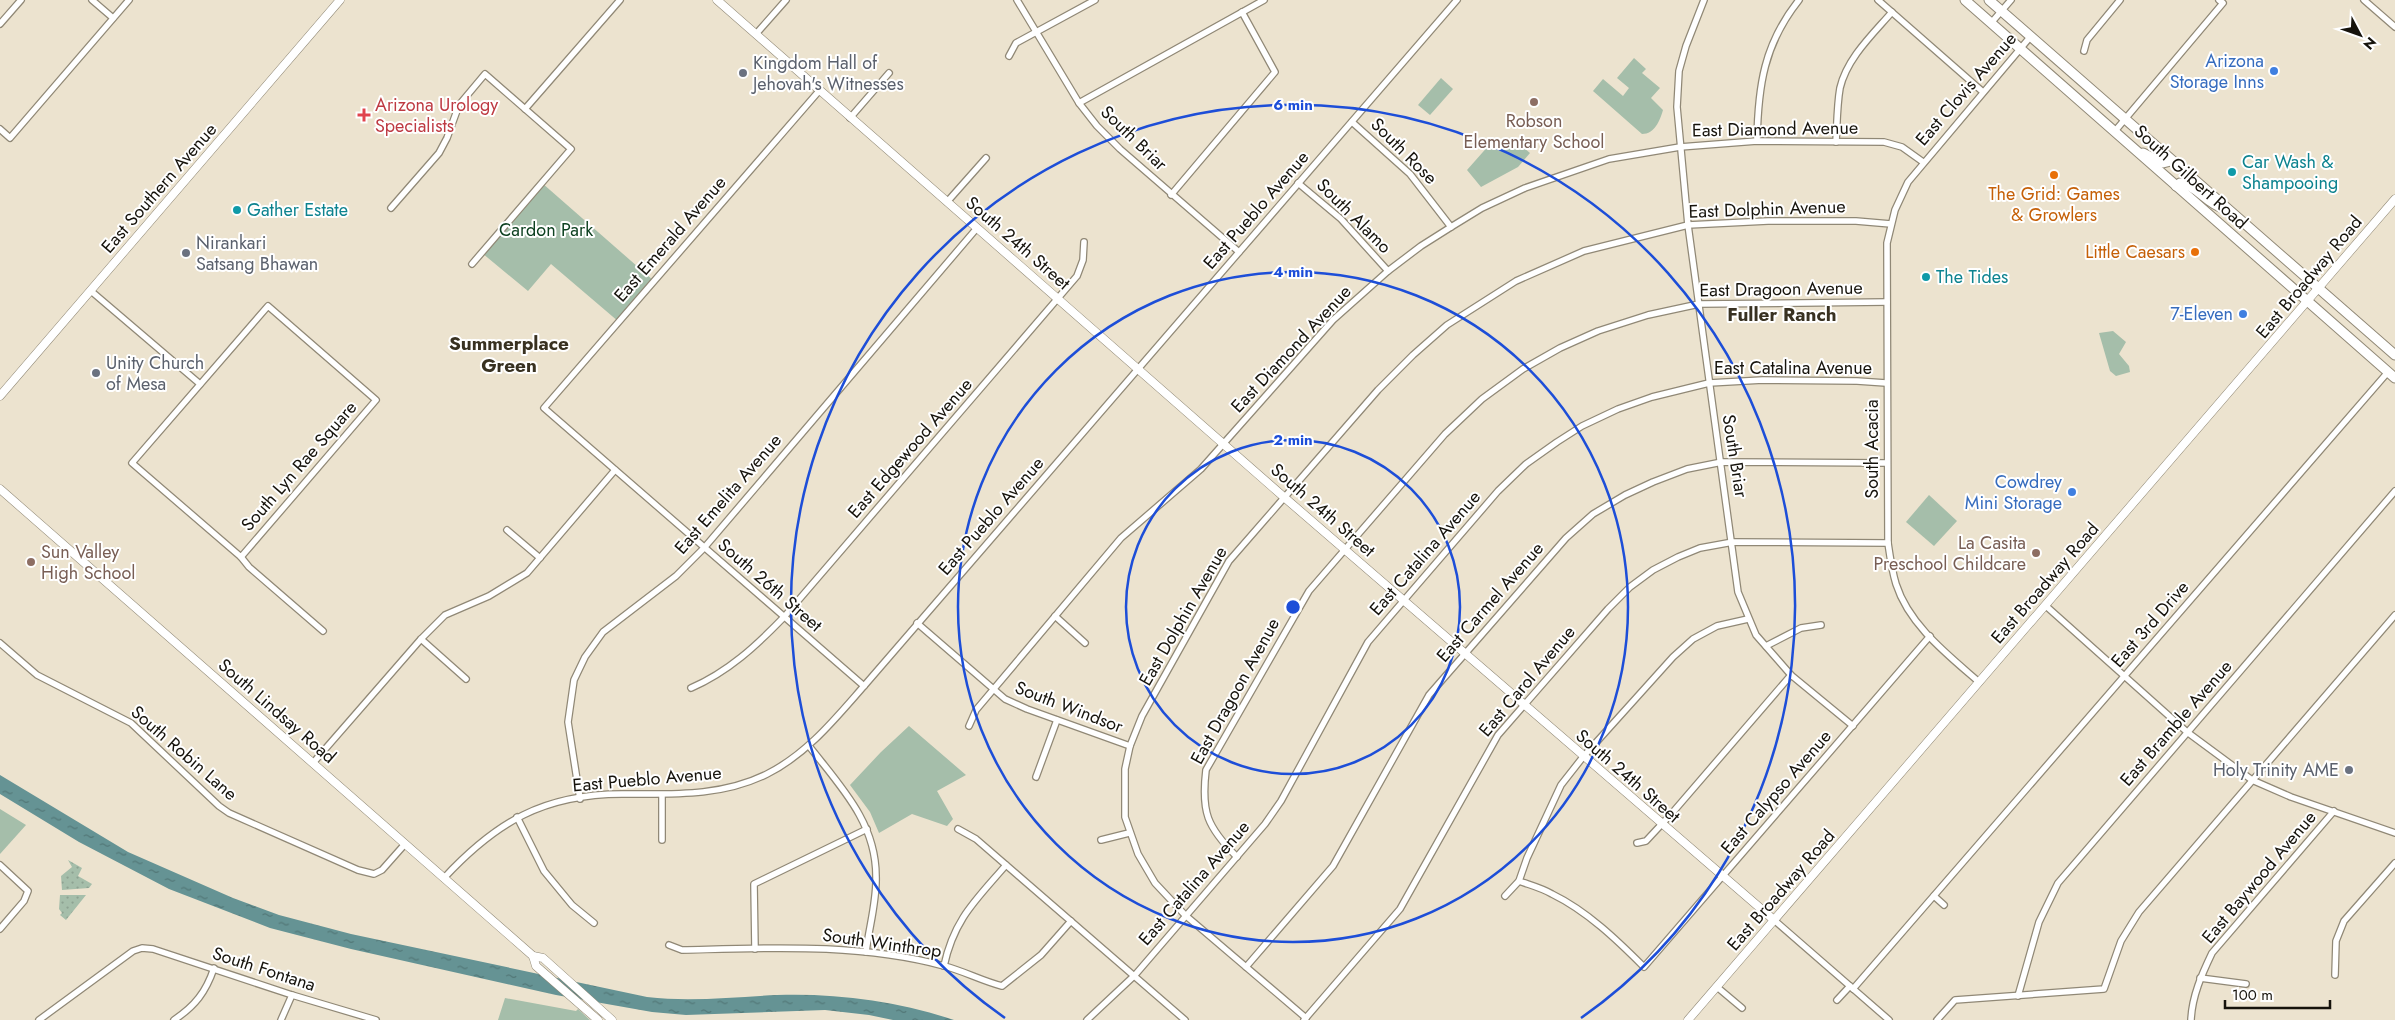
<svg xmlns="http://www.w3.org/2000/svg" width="2395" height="1020" font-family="Jost,sans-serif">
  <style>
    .grass { fill: url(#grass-dots) }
    .green { fill: #a5beaa }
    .water { fill: url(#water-ripples) }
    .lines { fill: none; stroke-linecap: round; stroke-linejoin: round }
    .street-casing { stroke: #908876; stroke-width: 8 }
    .secondary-casing { stroke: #908876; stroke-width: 9 }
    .primary-casing { stroke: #908876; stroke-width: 11 }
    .street { stroke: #fff; stroke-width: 5.5 }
    .secondary { stroke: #fff; stroke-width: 8 }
    .primary { stroke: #fff; stroke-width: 9 }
    .ring { fill: none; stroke: #1d4ed8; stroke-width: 2.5 }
    .shop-dot { fill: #3f7fe0; stroke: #fff; stroke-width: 2 }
    .worship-dot { fill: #6b7280; stroke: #fff; stroke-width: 2 }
    .education-dot { fill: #8d6e63; stroke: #fff; stroke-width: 2 }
    .health-dot { fill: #e0444e; stroke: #fff; stroke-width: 2 }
    .culture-dot { fill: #0f9aa8; stroke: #fff; stroke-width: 2 }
    .food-dot { fill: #e8710a; stroke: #fff; stroke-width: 2 }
    .labels { text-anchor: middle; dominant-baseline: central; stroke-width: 4; stroke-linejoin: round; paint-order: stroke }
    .shop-label { font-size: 18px; fill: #366cbe; stroke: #fff; text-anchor: end }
    .worship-label { font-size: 18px; fill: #5b616d; stroke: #fff; text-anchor: start }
    .street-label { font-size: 18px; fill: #16130c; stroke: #fff }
    .health-label { font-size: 18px; fill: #be3a42; stroke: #fff; text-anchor: start }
    .education-label { font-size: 18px; fill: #785e54; stroke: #fff }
    .culture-label { font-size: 18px; fill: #0d838f; stroke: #fff; text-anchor: start }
    .food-label { font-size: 18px; fill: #c56008; stroke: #fff }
    .park-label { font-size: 18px; fill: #0d4120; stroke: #fff }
    .neighbourhood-label { font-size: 19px; font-weight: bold; fill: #383121; stroke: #fff }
    .centre { fill: #1d4ed8; stroke: #fff; stroke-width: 2.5 }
    .ring-label { font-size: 15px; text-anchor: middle; font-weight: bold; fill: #1d4ed8; stroke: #fff; stroke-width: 4; stroke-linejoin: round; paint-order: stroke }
  </style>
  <defs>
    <pattern id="grass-dots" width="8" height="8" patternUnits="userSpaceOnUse" patternTransform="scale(1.25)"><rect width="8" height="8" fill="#a5beaa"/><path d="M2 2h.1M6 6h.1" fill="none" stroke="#8da291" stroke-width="1.8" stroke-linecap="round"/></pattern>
    <pattern id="water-ripples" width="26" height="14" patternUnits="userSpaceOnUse" patternTransform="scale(1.25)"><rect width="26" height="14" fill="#659394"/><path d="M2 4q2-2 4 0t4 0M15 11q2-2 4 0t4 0" fill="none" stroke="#527777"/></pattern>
  </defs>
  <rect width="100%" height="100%" fill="#ece3cf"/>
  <g class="grass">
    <path d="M68 860 82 868 78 876 92 884 89 888 62 890 61 876 72 867Z"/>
    <path d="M60 895H86L66 920 60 915 62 913 59 909Z"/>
  </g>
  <g class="green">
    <path d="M1634 58 1646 69 1642 73 1660 88 1651 98 1663 110C1660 120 1655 134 1642 134L1593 91 1603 79 1623 96 1629 88 1617 78Z"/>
    <path d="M1441 78 1453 89 1430 115 1418 105Z"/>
    <path d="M1511 137 1530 153 1518 167 1481 187 1467 170 1490 144 1499 151Z"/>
    <path d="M542 183 654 281 619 322 551 264 528 291 482 253Z"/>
    <path d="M2113 331 2126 342 2119 354 2129 366 2130 372 2116 376 2110 371 2099 333Z"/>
    <path d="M1929 495 1957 521 1934 546 1906 522Z"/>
    <path d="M909 726 966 775 937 791 953 819 947 826 912 814 879 833 870 812 850 785 881 752Z"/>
    <path d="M0 809 26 825 0 854Z"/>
    <path d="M505 998 576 1011 578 1009 590 1020H498Z"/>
  </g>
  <path class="water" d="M0 775 128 852 233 898 279 915 351 934 647 997C691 1002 733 997 777 995 836 993 898 1001 954 1020H893L869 1015 825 1010 686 1015 652 1012 556 995 351 949 270 928 169 889 79 842 0 794Z"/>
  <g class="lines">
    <g class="street-casing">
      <g id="street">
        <path d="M92 0 113 18"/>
        <path d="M1017 0 1079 103 1097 126 1120 149 1239 252"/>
        <path d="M1704 0 1686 46 1679 71 1677 107 1688 225 1738 592 1756 635 1791 675 1853 726"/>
        <path d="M1878 0 1983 92"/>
        <path d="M2364 0 2395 27"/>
        <path d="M1991 23 2011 0"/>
        <path d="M0 24 21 0"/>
        <path d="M756 34 786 0"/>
        <path d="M2084 51 2087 40 2120 0"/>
        <path d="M1009 56 1016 43 1095 0"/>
        <path d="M819 91 544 408 864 686"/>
        <path d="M1079 103 1264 0"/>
        <path d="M525 109 620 0"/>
        <path d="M850 118 889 73"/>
        <path d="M1352 122 1410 174 1451 227"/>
        <path d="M0 129 10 138 129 0"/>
        <path d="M2115 131 2223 3 2219 0"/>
        <path d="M1757 141C1758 86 1764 44 1799 0"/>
        <path d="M1836 142C1837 125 1837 105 1840 88 1847 58 1873 34 1892 12"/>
        <path d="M1298 183 1341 219 1388 271"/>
        <path d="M1171 195 1275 72 1242 12"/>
        <path d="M947 202 986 158"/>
        <path d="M391 208 439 153 447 138 459 105 485 74 571 149 472 264"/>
        <path d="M91 291 200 384"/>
        <path d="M268 306 376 400 241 557 132 463Z"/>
        <path d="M507 530 540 558"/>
        <path d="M241 557 249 567 323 631"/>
        <path d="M2046 606 2187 732 2252 780 2291 797 2395 833"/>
        <path d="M1055 616 1085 643"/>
        <path d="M917 623 1005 699 1027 709 1130 746"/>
        <path d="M421 639 466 679"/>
        <path d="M0 643 37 675 131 723 219 806 229 813 358 870 374 874 382 870 405 844"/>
        <path d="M1766 646 1801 628 1821 625"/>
        <path d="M1979 682C1948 655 1909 625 1896 584 1892 571 1890 557 1888 543L1887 243 1895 210 1908 182 2031 36"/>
        <path d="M691 688C728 672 756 646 784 617L1077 276 1083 260 1084 242"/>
        <path d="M969 726 976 710 1121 538 1201 469 1333 320 1388 271 1421 246 1451 227 1482 208 1525 188 1609 159 1680 147 1757 141 1884 142 1902 147 1923 162"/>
        <path d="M809 746C840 786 876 822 876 876 877 901 869 927 866 952"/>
        <path d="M313 763 421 639 445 615 489 596 527 573 615 470"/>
        <path d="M1036 777 1057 720"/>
        <path d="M580 799 568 722 574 680 585 657 603 632 676 576 704 548 977 228"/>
        <path d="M517 817 544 871 572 905 594 923"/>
        <path d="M958 829 976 839 1185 1020"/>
        <path d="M662 840V796"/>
        <path d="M1101 840 1129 833"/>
        <path d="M1637 843 1646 841 1673 812 1791 675"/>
        <path d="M1237 857C1207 827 1201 812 1206 770L1309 591 1445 434 1482 399 1523 369 1560 348 1598 331 1648 315 1699 304 1887 302"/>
        <path d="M0 865 28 891 24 901 0 929"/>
        <path d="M444 878C496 822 544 794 622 794 671 794 721 797 767 774 807 754 835 719 864 686L1457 0"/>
        <path d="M1519 881C1530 885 1542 888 1552 894 1587 911 1617 940 1644 967L1930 636"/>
        <path d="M1505 896 1519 881 1527 858 1561 785 1583 757 1673 657 1693 639 1717 626 1748 619"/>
        <path d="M1934 896 1944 905"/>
        <path d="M1774 920 1889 1020"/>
        <path d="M669 945 682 950C769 948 859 943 944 966 964 971 982 981 1002 986L1041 955 1071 921"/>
        <path d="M755 949 754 884 867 829"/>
        <path d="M944 966C954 919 976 900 1006 865"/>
        <path d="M1246 967 1333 866 1429 695 1566 538 1593 514 1625 495 1653 482 1687 469 1722 462 1887 463"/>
        <path d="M2335 975 2336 941 2344 921 2395 863"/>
        <path d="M2200 978 2246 984"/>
        <path d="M1717 987 1742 1008"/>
        <path d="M1853 989 2388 372"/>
        <path d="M2018 996 2039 922 2058 883 2395 491"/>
        <path d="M1837 1000 1850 986"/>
        <path d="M1306 1018 1185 915 1155 883 1138 854 1125 817V769L1130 746 1142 716 1229 561 1378 390 1413 355 1447 325 1516 281 1584 251 1688 225 1768 221H1856L1891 224"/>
        <path d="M39 1020 133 951 142 948 153 949 292 995 376 1020"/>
        <path d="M174 1020C195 1006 206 992 214 968"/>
        <path d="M281 1020 292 995"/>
        <path d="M1087 1020 1135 975 1265 824 1281 801 1368 642 1498 491 1526 464 1557 442 1582 426 1618 409 1652 397 1709 383 1763 380 1857 381 1886 383"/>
        <path d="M1304 1020 1400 909 1498 735 1608 609 1630 587 1653 570 1678 557 1700 548 1733 542 1888 543"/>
        <path d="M1937 1020 1955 1000 2104 989 2121 941 2139 912 2395 615"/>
        <path d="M2191 1020C2192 996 2202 974 2212 953L2334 811"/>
      </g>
    </g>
    <g class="secondary-casing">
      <g id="secondary">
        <path d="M717 0 1285 498 1774 920"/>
        <path d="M0 396 340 0"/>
        <path d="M0 489 533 956 543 958 612 1020"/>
        <path d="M533 956 536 966 598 1020"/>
        <path d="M1688 1020 2395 199"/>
      </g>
    </g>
    <g class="primary-casing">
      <g id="primary">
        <path d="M1965 0 2395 378"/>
        <path d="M1989 0 2395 355"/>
        <path d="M2143 153 2163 163 2171 161"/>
        <path d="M2176 186 2180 183C2194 183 2207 204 2223 208"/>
      </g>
    </g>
    <use href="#street" class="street"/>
    <use href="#secondary" class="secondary"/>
    <use href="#primary" class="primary"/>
  </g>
  <g class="ring">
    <circle cx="1293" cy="607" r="167"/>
    <circle cx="1293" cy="607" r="335"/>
    <path d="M1005 1018A502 502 0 1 1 1581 1018"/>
  </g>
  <g class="shop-dot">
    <circle cx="2274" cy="71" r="5"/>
    <circle cx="2243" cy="314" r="5"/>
    <circle cx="2072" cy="492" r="5"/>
  </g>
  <g class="worship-dot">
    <circle cx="743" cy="73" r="5"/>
    <circle cx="186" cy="253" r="5"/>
    <circle cx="96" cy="373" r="5"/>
    <circle cx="2349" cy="770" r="5"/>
  </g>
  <g class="education-dot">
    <circle cx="1534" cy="102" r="5"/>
    <circle cx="2036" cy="553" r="5"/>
    <circle cx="31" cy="562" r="5"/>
  </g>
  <path class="health-dot" d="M361.5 107.5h5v5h5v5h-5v5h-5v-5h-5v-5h5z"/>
  <g class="culture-dot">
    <circle cx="2232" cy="172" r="5"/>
    <circle cx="237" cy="210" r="5"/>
    <circle cx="1926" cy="277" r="5"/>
  </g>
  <g class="food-dot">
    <circle cx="2054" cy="175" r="5"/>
    <circle cx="2195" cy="252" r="5"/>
  </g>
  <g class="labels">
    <g class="shop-label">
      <text x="2264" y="61">Arizona<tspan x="2264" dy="21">Storage Inns</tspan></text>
      <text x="2233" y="314">7-Eleven</text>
      <text x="2062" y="482">Cowdrey<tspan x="2062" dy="21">Mini Storage</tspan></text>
    </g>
    <g class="worship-label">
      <text x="753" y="63">Kingdom Hall of<tspan x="753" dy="21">Jehovah's Witnesses</tspan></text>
      <text x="196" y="243">Nirankari<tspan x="196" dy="21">Satsang Bhawan</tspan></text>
      <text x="106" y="363">Unity Church<tspan x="106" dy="21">of Mesa</tspan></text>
      <text x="2339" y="770" text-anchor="end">Holy Trinity AME</text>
    </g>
    <g class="street-label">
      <text transform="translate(1966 89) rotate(-49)">East Clovis Avenue</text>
      <text transform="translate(1775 129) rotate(-1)">East Diamond Avenue</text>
      <text transform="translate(1134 138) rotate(44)">South Briar</text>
      <text transform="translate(1404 151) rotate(45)">South Rose</text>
      <text transform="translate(2191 177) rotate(42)">South Gilbert Road</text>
      <text transform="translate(159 188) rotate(-49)">East Southern Avenue</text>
      <text transform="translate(1767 209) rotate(-2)">East Dolphin Avenue</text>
      <text transform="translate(1256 210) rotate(-49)">East Pueblo Avenue</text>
      <text transform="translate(1354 216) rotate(45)">South Alamo</text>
      <text transform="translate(670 239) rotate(-49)">East Emerald Avenue</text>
      <text transform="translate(1018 243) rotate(41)">South 24th Street</text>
      <text transform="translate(2309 277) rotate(-50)">East Broadway Road</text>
      <text transform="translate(1781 289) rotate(-1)">East Dragoon Avenue</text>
      <text transform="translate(1291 349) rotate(-47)">East Diamond Avenue</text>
      <text x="1793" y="368">East Catalina Avenue</text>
      <text transform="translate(910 448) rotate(-49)">East Edgewood Avenue</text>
      <text transform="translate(1872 449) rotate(-90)">South Acacia</text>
      <text transform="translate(1735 456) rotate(81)">South Briar</text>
      <text transform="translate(299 466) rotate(-49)">South Lyn Rae Square</text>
      <text transform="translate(728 494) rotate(-49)">East Emelita Avenue</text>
      <text transform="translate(1323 510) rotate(41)">South 24th Street</text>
      <text transform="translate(991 516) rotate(-49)">East Pueblo Avenue</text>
      <text transform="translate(1425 553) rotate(-49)">East Catalina Avenue</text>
      <text transform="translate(2045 583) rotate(-49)">East Broadway Road</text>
      <text transform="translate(770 585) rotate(41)">South 26th Street</text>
      <text transform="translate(1490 602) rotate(-49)">East Carmel Avenue</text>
      <text transform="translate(1183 616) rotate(-60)">East Dolphin Avenue</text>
      <text transform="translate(2150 624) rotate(-49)">East 3rd Drive</text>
      <text transform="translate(1527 681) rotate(-50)">East Carol Avenue</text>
      <text transform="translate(1235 691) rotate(-61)">East Dragoon Avenue</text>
      <text transform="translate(1069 707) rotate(21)">South Windsor</text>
      <text transform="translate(277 711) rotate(41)">South Lindsay Road</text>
      <text transform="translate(2176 723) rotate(-49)">East Bramble Avenue</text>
      <text transform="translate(184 753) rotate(41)">South Robin Lane</text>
      <text transform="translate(1628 776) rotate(41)">South 24th Street</text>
      <text transform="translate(647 779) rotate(-5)">East Pueblo Avenue</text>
      <text transform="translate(1776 792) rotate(-49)">East Calypso Avenue</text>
      <text transform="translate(2259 877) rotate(-50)">East Baywood Avenue</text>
      <text transform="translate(1194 883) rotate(-49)">East Catalina Avenue</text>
      <text transform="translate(1781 890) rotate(-49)">East Broadway Road</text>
      <text transform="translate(882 943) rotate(8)">South Winthrop</text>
      <text transform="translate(264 969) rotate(18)">South Fontana</text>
    </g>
    <g class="health-label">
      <text x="375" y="105">Arizona Urology<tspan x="375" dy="21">Specialists</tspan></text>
    </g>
    <g class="education-label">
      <text x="1534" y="121">Robson<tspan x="1534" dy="21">Elementary School</tspan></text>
      <text x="2026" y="543" text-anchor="end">La Casita<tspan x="2026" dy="21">Preschool Childcare</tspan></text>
      <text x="41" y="552" text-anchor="start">Sun Valley<tspan x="41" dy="21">High School</tspan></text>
    </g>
    <g class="culture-label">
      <text x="2242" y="162">Car Wash &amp;<tspan x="2242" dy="21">Shampooing</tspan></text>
      <text x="247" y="210">Gather Estate</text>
      <text x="1936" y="277">The Tides</text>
    </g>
    <g class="food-label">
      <text x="2054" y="194">The Grid: Games<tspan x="2054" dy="21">&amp; Growlers</tspan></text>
      <text x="2185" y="252" text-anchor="end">Little Caesars</text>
    </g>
    <g class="park-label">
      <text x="546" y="230">Cardon Park</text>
    </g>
    <g class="neighbourhood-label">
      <text x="1782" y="314">Fuller Ranch</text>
      <text x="509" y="343">Summerplace<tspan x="509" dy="22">Green</tspan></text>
    </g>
  </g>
  <circle cx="1293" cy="607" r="8" class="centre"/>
  <g class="ring-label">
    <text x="1293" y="110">6 min</text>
    <text x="1293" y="277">4 min</text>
    <text x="1293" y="445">2 min</text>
  </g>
  <g transform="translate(2360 35) rotate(131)" stroke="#ffffff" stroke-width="4" paint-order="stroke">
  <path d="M0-4L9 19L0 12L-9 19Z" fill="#16130c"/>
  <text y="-8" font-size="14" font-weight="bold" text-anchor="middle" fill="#16130c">N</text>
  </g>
  <path d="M2225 1000v8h105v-8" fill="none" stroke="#16130c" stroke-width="2.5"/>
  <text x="2232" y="1000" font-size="15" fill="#16130c" stroke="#ffffff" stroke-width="4" paint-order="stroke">100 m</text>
</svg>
